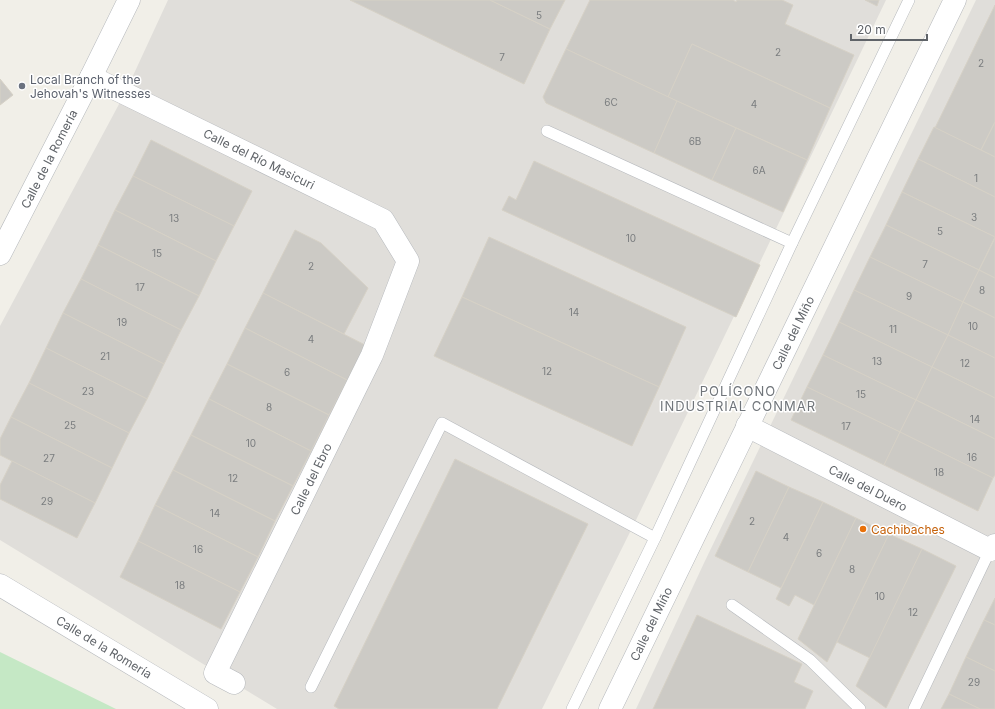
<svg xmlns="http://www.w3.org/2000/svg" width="995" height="709" font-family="Inter,sans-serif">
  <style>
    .industrial { fill: #e0deda }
    .green { fill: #c5e8c5 }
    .building { fill: #cccac5; stroke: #d6d1c6 }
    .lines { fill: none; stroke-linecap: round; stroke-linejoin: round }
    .service-casing { stroke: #b5b8bc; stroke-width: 12 }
    .minor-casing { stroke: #b5b8bc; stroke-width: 23 }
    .service { stroke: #fff; stroke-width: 11 }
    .minor { stroke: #fff; stroke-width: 22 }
    .worship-dot { fill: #6b7280; stroke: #fff; stroke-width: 1.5 }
    .food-dot { fill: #e8710a; stroke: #fff; stroke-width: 1.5 }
    .labels { text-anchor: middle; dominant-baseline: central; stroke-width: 3; stroke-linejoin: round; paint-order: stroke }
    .number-label { font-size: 10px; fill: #7a7d7f }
    .worship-label { font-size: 12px; fill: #5b616d; stroke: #fff; text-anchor: start }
    .street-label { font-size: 12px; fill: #5f6368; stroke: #fff }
    .food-label { font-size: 12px; fill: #c56008; stroke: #fff; text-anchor: start }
    .neighbourhood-label { font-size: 13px; letter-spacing: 1px; fill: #70757a; stroke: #fff }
  </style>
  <rect width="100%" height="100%" fill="#f1efe8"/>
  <g class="industrial">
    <path d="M168 0H886L637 518 542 709H277L0 540V326L125 93Z"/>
    <path d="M976 0H995V709H636L704 563Z"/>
  </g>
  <path class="green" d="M0 652 116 709H0Z"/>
  <g class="building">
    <path d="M350 0H490L550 29 524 84Z"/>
    <path d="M490 0H565L550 29Z"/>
    <path d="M590 0H733L736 2 737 0H782L793 5 785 24 854 55 830 108 692 44 668 97 566 49Z"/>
    <path d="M865 0H879L877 6Z"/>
    <path d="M995 5V122L981 150 935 128Z"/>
    <path d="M692 44 830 108 807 160 668 97Z"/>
    <path d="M566 49 677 101 654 153 546 103 543 97Z"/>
    <path d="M0 79 13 95 0 105Z"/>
    <path d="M677 101 736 128 712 180 654 153Z"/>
    <path d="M995 122V157L981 150Z"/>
    <path d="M934 127 995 157V197L918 159Z"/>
    <path d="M736 128 807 160 783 212 712 180Z"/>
    <path d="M151 140 252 191 234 226 133 176Z"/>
    <path d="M918 159 995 197V237L902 192Z"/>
    <path d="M534 161 760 265 736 317 502 210 509 196 516 200Z"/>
    <path d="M133 176 234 226 216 261 115 210Z"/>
    <path d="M902 192 995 237 979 270 886 225Z"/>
    <path d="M115 210 216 261 199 296 98 245Z"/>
    <path d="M886 225 979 270 963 302 870 257Z"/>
    <path d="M295 230 321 243 368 288 344 334 263 293Z"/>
    <path d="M489 237 686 327 659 387 462 297Z"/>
    <path d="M995 238V278L979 270Z"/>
    <path d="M98 245 199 296 181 330 81 279Z"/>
    <path d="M870 257 963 302 948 335 854 290Z"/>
    <path d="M979 270 995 278V318L963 302Z"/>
    <path d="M81 279 181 330 164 364 63 313Z"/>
    <path d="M854 290 948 335 932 367 839 322Z"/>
    <path d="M263 293 365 345 347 380 245 328Z"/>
    <path d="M462 297 659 387 632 446 434 356Z"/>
    <path d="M963 302 995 318V358L948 335Z"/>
    <path d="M63 313 164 364 147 399 46 348Z"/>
    <path d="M839 322 932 367 916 400 823 355Z"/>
    <path d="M245 328 347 380 329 415 227 364Z"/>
    <path d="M948 335 995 358V398L932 367Z"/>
    <path d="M46 348 147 399 129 433 29 383Z"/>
    <path d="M823 355 916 400 900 432 807 387Z"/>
    <path d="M227 364 329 415 311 451 209 399Z"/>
    <path d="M932 367 995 398V439L916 400Z"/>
    <path d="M29 383 129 433 112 468 11 417Z"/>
    <path d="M807 387 900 432 884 465 791 420Z"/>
    <path d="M209 399 311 451 293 486 191 435Z"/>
    <path d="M916 400 995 439V475L993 478 900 432Z"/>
    <path d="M11 417 112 468 95 503 0 455V439Z"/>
    <path d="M900 432 993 478 978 511 884 465Z"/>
    <path d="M191 435 293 486 275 521 173 470Z"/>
    <path d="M455 459 588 524 497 709H339L334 706Z"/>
    <path d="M12 461 95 503 77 538 0 499V485Z"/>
    <path d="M173 470 275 521 258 557 155 505Z"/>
    <path d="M756 471 789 487 748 572 715 556Z"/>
    <path d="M789 487 823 502 781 588 748 572Z"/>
    <path d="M823 502 856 518 814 605 795 595 789 606 776 599Z"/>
    <path d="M155 505 258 557 240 592 138 541Z"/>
    <path d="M856 518 889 534 827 662 798 639Z"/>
    <path d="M889 534 922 549 870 658 837 642Z"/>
    <path d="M138 541 240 592 221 629 120 577Z"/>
    <path d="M922 549 956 566 886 708 856 686Z"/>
    <path d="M995 598V625L984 620Z"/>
    <path d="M697 615 802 664 794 682 813 691 805 709H653Z"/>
    <path d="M984 620 995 625V671L966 657Z"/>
    <path d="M966 657 995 671V709H980L949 694Z"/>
    <path d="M949 694 980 709H941Z"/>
  </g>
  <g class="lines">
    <g class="service-casing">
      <g id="service">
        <path d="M547 131 792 243"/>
        <path d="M732 605 810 660 860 709"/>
        <path d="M311 687 442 423 655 538"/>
        <path d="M572 709 655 538 792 243 909 0"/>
        <path d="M914 709 990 550"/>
      </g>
    </g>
    <g class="minor-casing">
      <g id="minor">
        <path d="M91 77 383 220 408 261 372 355 215 673 234 683"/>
        <path d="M0 254 91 77 129 0"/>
        <path d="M747 426 990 550 995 545"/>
        <path d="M0 585 207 709"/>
        <path d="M610 709 955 0"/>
      </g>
    </g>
    <use href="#service" class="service"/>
    <use href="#minor" class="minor"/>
  </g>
  <circle class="worship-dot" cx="22" cy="86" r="4"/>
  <circle class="food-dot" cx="863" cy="529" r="4"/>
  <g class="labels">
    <g class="number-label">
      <text x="539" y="15">5</text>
      <text x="778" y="52">2</text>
      <text x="502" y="57">7</text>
      <text x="981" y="63">2</text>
      <text x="611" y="102">6C</text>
      <text x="754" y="104">4</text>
      <text x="695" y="141">6B</text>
      <text x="759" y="170">6A</text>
      <text x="976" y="178">1</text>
      <text x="974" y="217">3</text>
      <text x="174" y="218">13</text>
      <text x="940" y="231">5</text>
      <text x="631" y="238">10</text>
      <text x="157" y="253">15</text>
      <text x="925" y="264">7</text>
      <text x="311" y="266">2</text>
      <text x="140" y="287">17</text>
      <text x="982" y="290">8</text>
      <text x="909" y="296">9</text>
      <text x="574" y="312">14</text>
      <text x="122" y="322">19</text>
      <text x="973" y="326">10</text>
      <text x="893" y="329">11</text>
      <text x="311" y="339">4</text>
      <text x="105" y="356">21</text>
      <text x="877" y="361">13</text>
      <text x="965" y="363">12</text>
      <text x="547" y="371">12</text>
      <text x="287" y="372">6</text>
      <text x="88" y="391">23</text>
      <text x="861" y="394">15</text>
      <text x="269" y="407">8</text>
      <text x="975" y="419">14</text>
      <text x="70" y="425">25</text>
      <text x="846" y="426">17</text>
      <text x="251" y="443">10</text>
      <text x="972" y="457">16</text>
      <text x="49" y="458">27</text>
      <text x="939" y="472">18</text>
      <text x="233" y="478">12</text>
      <text x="47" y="501">29</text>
      <text x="215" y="513">14</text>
      <text x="752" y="521">2</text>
      <text x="786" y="537">4</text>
      <text x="198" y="549">16</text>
      <text x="819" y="553">6</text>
      <text x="852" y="569">8</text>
      <text x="180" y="585">18</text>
      <text x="880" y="596">10</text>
      <text x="913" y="612">12</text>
      <text x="974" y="682">29</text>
    </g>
    <g class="worship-label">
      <text x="30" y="79">Local Branch of the<tspan x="30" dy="14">Jehovah's Witnesses</tspan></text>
    </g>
    <g class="street-label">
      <text transform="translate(49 159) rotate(-63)">Calle de la Romería</text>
      <text transform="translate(259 159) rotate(26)">Calle del Río Masicuri</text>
      <text transform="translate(793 333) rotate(-64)">Calle del Miño</text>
      <text transform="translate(311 479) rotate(-64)">Calle del Ebro</text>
      <text transform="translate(868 488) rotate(27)">Calle del Duero</text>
      <text transform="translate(651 624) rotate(-64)">Calle del Miño</text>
      <text transform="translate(104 647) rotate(31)">Calle de la Romería</text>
    </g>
    <g class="food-label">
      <text x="871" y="529">Cachibaches</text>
    </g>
    <g class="neighbourhood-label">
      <text x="738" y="391">POLÍGONO<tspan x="738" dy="15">INDUSTRIAL CONMAR</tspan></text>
    </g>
  </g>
  <path d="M851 34v6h76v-6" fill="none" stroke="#5f6368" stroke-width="2"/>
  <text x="857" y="34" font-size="12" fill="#5f6368" stroke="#ffffff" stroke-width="3" paint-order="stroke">20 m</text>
</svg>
